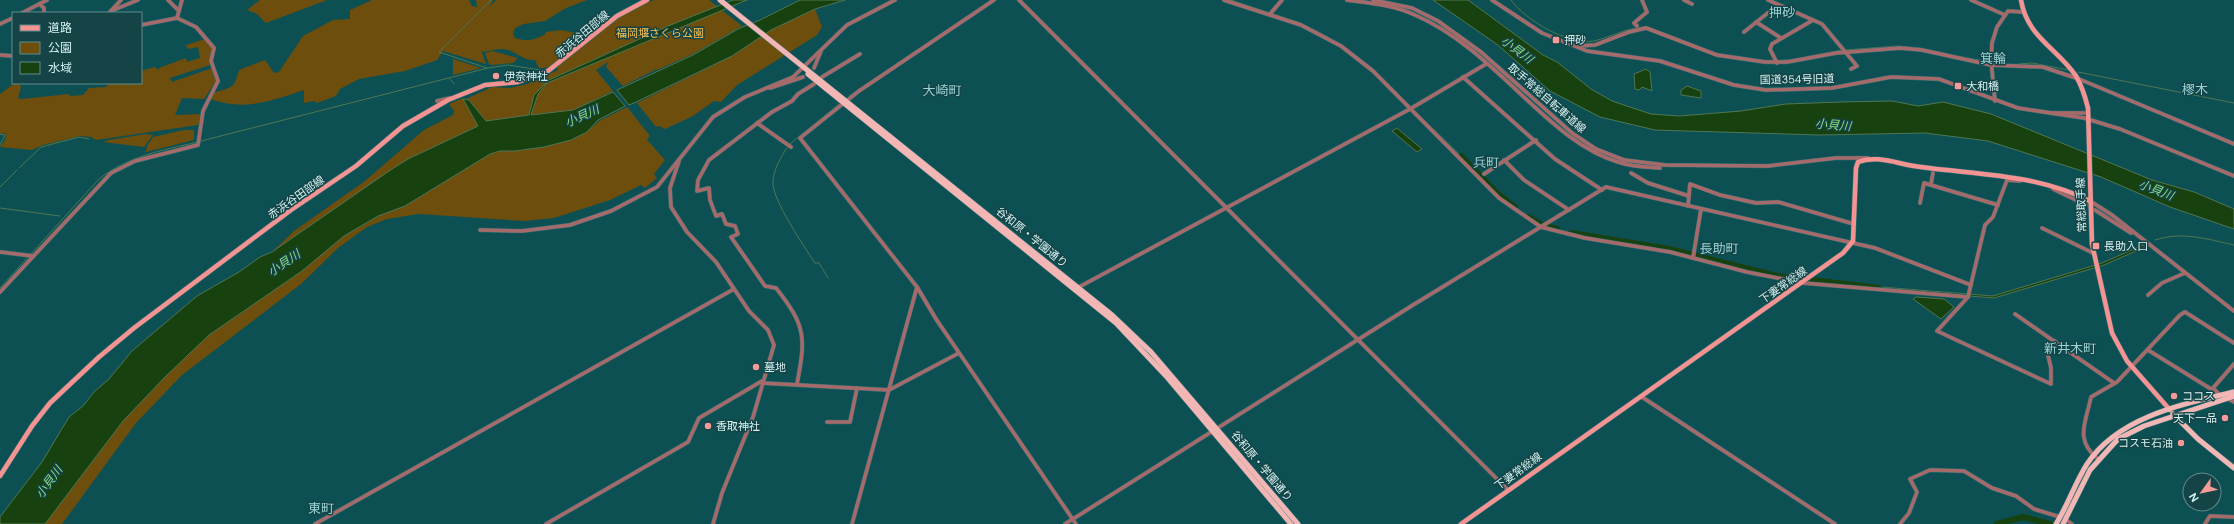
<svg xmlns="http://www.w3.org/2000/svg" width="2234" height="524" font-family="'DM Sans','Noto Sans JP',sans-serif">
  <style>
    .green { fill: #6d4e0c }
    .water { fill: #17410f; stroke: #507653 }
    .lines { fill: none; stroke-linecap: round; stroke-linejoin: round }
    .stream { stroke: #507653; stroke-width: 1 }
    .river { stroke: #17410f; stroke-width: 6 }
    .minor-casing { stroke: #357074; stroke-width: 4.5 }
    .major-casing { stroke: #357074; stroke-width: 5.5 }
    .highway-casing { stroke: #357074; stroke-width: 6 }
    .minor { stroke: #a76a6a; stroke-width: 3.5 }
    .major { stroke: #f59392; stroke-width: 4.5 }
    .highway { stroke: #f2b6b4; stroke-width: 5 }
    .poi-dot { fill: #f59b9a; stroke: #154446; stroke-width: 1.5 }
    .labels { text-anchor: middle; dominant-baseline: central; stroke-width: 3; stroke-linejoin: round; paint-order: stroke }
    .park-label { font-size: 11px; fill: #fec351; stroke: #154446 }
    .street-label { font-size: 11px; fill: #d4f2f3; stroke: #154446 }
    .poi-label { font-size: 11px; fill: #d4f2f3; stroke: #154446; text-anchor: start }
    .water-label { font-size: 12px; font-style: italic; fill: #8eda80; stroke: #154446 }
    .quarter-label { font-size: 13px; fill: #96d4d7; stroke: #154446 }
  </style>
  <rect width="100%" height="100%" fill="#0d5054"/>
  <g class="green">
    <path d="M260 0H327L266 23 257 14 247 10Z"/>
    <path d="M372 0H469L472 6 477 7 476 0H493L489 7 496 0H587L566 8 545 21 524 24 515 28 513 34 515 38C528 42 534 40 546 34L545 32 561 30 576 33 580 42C568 54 557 69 539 68L535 60C524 61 518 53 508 50 500 47 491 51 483 52L481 50 486 64 443 51 437 60 405 71 359 79 340 89 336 96 317 103 314 101 304 103V90C274 100 243 112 211 99L213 93C231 87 234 90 239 70L265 60 274 73 279 72 303 36 333 20 350 19V10Z"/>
    <path d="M654 0H709L742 26 693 54 657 70 653 69 655 70 623 86 606 67 608 62 596 70 613 91 573 110 486 121 469 100 466 99 492 87 510 88 527 84 558 70 557 67 619 16 631 9Z"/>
    <path d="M815 9 822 27 817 35 737 85 721 102 714 101 693 116 665 129 659 126 656 127 637 103 732 56 771 30Z"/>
    <path d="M205 39 213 50 210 65 170 78 172 82 212 68 216 81 204 99 182 98 175 115 201 114 198 125 96 140 91 137 80 136 43 145 32 150 0 147C3 142 8 139 5 133L0 134V94L15 83H19L21 87 18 98 22 99 69 94 70 96 83 95 89 88 106 87 110 83H141V71L155 67 159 70V68L186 58 187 62 200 58 198 47 188 49 186 45Z"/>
    <path d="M492 51 518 58 513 63 492 65 489 64 485 53Z"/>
    <path d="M453 59 481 68 453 75Z"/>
    <path d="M461 99H463L478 126 408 159 272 252 294 231 365 181 424 130 453 115 454 111 449 104Z"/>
    <path d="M627 107 650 136 647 139 648 141 665 160 654 174 657 178 645 188 641 185 610 200 554 218 524 221 419 214 387 219 367 227 338 248 301 284 182 375 136 423 62 524H45L123 421 165 377 209 335 302 271 344 236 379 216 405 206 490 154 501 151H515L544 147 571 140 587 132 599 121Z"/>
    <path d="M184 130H194V140L146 152 147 146 153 137Z"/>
    <path d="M146 134 153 135 144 147 103 142 109 140Z"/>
  </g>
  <g class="water">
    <path d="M733 0H747L547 83 538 94 531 115 573 110 613 92 625 106 598 120 587 132 571 140 544 147 515 151H500L490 154 405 206 378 216 344 236 302 271 209 335 165 377 123 421 45 524H0V517L42 462 69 417 83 406 94 392 109 379 132 351 197 296 239 272 260 257 272 252 389 171 408 159 478 126 463 99 469 100 486 121 529 115 534 95 549 80 668 26Z"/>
    <path d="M800 0H845L815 9 771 30 732 56 636 102 629 105 617 90 693 55 738 29 760 20Z"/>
    <path d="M1433 0H1468L1543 55 1557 62 1591 89 1612 101 1651 114 1679 116 1741 111 1786 104 1841 102 1892 101 1918 106 1943 102 1991 114 2152 180 2194 192 2234 209V229L2170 207 2101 177 1988 141 1925 133 1819 135 1655 130 1600 117 1550 91 1498 45Z"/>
    <path d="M1646 69 1650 72 1652 91 1642 87 1639 90 1635 89 1634 74Z"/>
    <path d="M1687 86 1701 91V98L1681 95V90Z"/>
    <path d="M1397 128 1422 149 1417 152 1392 131Z"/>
    <path d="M2143 245 2145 247 2104 265 1994 298 1882 289 1881 287 1993 296 2102 263Z"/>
    <path d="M1916 297 1944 299 1954 307 1941 319 1913 299Z"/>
  </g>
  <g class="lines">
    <g class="stream">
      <path d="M1231 0 1297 22"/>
      <path d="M1511 0C1525 20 1569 46 1594 41 1611 37 1626 28 1644 27"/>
      <path d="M1302 24C1341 41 1372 66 1401 97"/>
      <path d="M1648 27 1680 39"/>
      <path d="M1845 50 1898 46 1920 48"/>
      <path d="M1956 56 1990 62"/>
      <path d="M1802 58 1842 50"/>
      <path d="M1784 60H1791"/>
      <path d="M2019 64 2032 63 2069 70"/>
      <path d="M487 68 439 52 491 0"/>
      <path d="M2078 72 2234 103"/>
      <path d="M450 79 454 84"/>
      <path d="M849 96 855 92"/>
      <path d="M1425 121 1461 156"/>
      <path d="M0 134 5 135 0 145"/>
      <path d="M201 141 488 68 508 65 540 70"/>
      <path d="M790 144 839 104"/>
      <path d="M788 146C781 157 773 170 773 183 772 199 805 248 815 263H819L828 278"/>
      <path d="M19 168 41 147 79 137 89 139"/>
      <path d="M0 187 17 170"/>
      <path d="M0 208 60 216"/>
      <path d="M2155 240C2182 231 2207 239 2234 245"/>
      <path d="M30 255 99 179C128 156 163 150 198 142"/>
      <path d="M0 288 28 257"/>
    </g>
    <g class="river">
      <path d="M1461 156 1497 193 1515 207"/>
      <path d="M1529 217 1542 225 1557 229"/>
      <path d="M1571 233 1669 249 1777 276 1879 288"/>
      <path d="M1997 524 2023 517 2050 524"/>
    </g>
    <g class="minor-casing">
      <g id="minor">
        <path d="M168 0 179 11"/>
        <path d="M994 0 859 91 800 138 917 287 936 319 1076 524"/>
        <path d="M1019 0 1508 490"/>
        <path d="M1224 0 1301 25 1341 46 1373 71 1499 198 1541 227 1585 238 1670 252 1747 272 1803 283 1968 297"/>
        <path d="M1347 0C1370 3 1394 5 1415 15 1457 33 1493 68 1526 99 1553 124 1582 151 1618 162 1632 167 1646 167 1660 168"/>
        <path d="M1373 0 1412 8 1438 21 1481 52 1572 133 1596 149 1624 160 1665 165 1768 166 1836 158H1868"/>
        <path d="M1492 0 1542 33 1587 51 1660 61 1734 85 1766 90 1832 88 1891 77 1939 79 2018 108 2084 118 2120 129 2234 176"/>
        <path d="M1684 0 1692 4"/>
        <path d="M1768 0 1822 24 1857 66 1851 69"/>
        <path d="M1971 0 2005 15"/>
        <path d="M39 4 44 8V13"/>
        <path d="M111 11 138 0"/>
        <path d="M22 13 47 0"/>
        <path d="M109 13 121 0"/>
        <path d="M1270 14 1282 0"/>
        <path d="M177 18 182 0"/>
        <path d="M1756 22 1781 38"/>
        <path d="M0 24 13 18"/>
        <path d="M141 25 177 18"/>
        <path d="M1637 26 1634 23 1647 12 1642 0"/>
        <path d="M1744 32 1769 12 1782 6"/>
        <path d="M1578 46 1595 45 1629 32 1646 28 1717 55 1765 62H1787L1836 53 1900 48 1922 50 1991 65 2043 67 2079 79 2234 144"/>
        <path d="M0 55 13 56"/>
        <path d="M1777 63 1770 49 1772 44 1813 20"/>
        <path d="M814 68 821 51"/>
        <path d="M822 77 860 54"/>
        <path d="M1463 77 1555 159 1602 190"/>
        <path d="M770 88 803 77"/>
        <path d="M437 101 450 98"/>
        <path d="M1995 101 1991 60 1992 43 1997 27 2008 11 2022 12"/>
        <path d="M2052 113H2084"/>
        <path d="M757 123 791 147"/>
        <path d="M1504 160 1524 180 1569 210"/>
        <path d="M679 161 670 188 671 207 687 232 716 262 749 311 768 330 774 345 753 417 722 493 713 524"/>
        <path d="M1631 173 1648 183 1689 196"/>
        <path d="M1484 174 1536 140"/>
        <path d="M2020 181 2007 180 1993 217 1985 225 1968 297 1937 331 2051 384V368L2047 351 2055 341"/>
        <path d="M1931 184 1933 173"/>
        <path d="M2053 189 2086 205"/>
        <path d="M2090 201 2112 215 2234 311"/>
        <path d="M1920 203 1924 183 1998 205"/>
        <path d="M1688 206 1690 184 1720 195 1756 203 1778 202 1854 224"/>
        <path d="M2095 210 2131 233"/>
        <path d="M2042 228 2093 253"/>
        <path d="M480 230 522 231 570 225 611 211 657 187 713 117 745 97 793 77 847 25 895 0"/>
        <path d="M0 252 33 256"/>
        <path d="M1693 258 1701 209"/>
        <path d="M1079 287 1410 109 1486 64"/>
        <path d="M0 292 111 173 135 161 198 145 203 111 218 81 211 61 214 48 196 27 177 18"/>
        <path d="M2148 295 2162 283 2185 273"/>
        <path d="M2015 314 2114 383"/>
        <path d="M2148 350 2211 389 2213 388 2220 395"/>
        <path d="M762 383 889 390 959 353"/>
        <path d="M797 384C806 337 806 326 776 288L765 286 731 237 738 234 735 226 726 224 722 214 716 216 710 200 709 188 697 191 698 180 709 160 772 112 792 101 798 94 814 84"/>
        <path d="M2213 388 2234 364"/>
        <path d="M1642 397 1835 524"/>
        <path d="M2227 398 2234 402"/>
        <path d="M827 422H850L857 388"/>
        <path d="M2098 459C2074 440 2086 422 2091 397L2117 382 2180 315 2185 312 2234 343"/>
        <path d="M2066 520 2072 524"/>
        <path d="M315 524 734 289"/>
        <path d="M546 524 688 442 699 418 762 381"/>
        <path d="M852 524 917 287"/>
        <path d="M1065 524 1413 305 1606 187 1875 248 1971 285"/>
        <path d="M1900 524 1909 513 1917 492 1910 479 1930 470 1964 471 1992 488 2016 496 2034 509 2060 517"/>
        <path d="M2205 524 2210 516 2234 517"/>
      </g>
    </g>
    <g class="major-casing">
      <g id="major">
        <path d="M2021 0C2027 37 2057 48 2076 76 2082 86 2085 96 2088 108L2092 244 2112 333 2127 361 2170 410"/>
        <path d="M0 476 32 426 50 403 99 357 134 328 291 210 356 166 403 126 448 100 485 85 518 82 548 71 617 16 647 0"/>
        <path d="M1461 524 1843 253 1853 241 1856 168 1858 162C1877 154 1900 165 1921 167 1979 175 2036 174 2090 201"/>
      </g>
    </g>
    <g class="highway-casing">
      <g id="highway">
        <path d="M720 0 1112 315 1151 352 1298 524"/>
        <path d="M808 74 1116 323 1166 376 1291 524"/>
        <path d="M2173 414 2198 439 2234 468"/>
        <path d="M2056 524C2068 505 2075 483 2087 464 2118 417 2182 404 2234 392"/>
        <path d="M2063 524 2090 470 2118 439 2144 426 2234 396"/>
      </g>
    </g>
    <use href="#minor" class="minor"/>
    <use href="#major" class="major"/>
    <use href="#highway" class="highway"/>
  </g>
  <g class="poi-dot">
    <rect x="1552" y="36" width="8" height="8" rx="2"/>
    <circle cx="496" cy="76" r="4"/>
    <rect x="1954" y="82" width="8" height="8" rx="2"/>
    <rect x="2092" y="242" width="8" height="8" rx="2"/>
    <circle cx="756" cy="367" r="4"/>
    <circle cx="2174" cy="396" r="4"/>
    <circle cx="2225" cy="418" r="4"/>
    <circle cx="708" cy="426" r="4"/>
    <circle cx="2181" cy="443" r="4"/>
  </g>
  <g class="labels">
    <g class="park-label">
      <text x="660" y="33">福岡堰さくら公園</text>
    </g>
    <g class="street-label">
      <text transform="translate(582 34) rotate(-40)">赤浜谷田部線</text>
      <text transform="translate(1797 79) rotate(-1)">国道354号旧道</text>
      <text transform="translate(1547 98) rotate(41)">取手常総自転車道線</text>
      <text transform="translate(296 197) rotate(-35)">赤浜谷田部線</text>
      <text transform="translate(2081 205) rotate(-92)">常総取手線</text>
      <text transform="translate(1032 237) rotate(39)">谷和原・学園通り</text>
      <text transform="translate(1783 285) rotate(-35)">下妻常総線</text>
      <text transform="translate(1262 466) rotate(50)">谷和原・学園通り</text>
      <text transform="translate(1518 471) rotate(-36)">下妻常総線</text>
    </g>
    <g class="poi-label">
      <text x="1564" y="40">押砂</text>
      <text x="504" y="76">伊奈神社</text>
      <text x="1966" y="86">大和橋</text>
      <text x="2104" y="246">長助入口</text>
      <text x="764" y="367">墓地</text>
      <text x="2182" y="396">ココス</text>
      <text x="2217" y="418" text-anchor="end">天下一品</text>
      <text x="716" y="426">香取神社</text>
      <text x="2173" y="443" text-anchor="end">コスモ石油</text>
    </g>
    <g class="water-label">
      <text transform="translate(1517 50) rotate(37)">小貝川</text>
      <text transform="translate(582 116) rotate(-24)">小貝川</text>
      <text transform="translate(1833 125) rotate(5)">小貝川</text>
      <text transform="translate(2156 190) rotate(21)">小貝川</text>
      <text transform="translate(284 263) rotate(-34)">小貝川</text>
      <text transform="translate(49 482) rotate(-54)">小貝川</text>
    </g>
    <g class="quarter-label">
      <text x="1782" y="12">押砂</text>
      <text x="1993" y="58">箕輪</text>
      <text x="2195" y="89">樛木</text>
      <text x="942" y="90">大崎町</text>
      <text x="1486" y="162">兵町</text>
      <text x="1719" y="248">長助町</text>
      <text x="2070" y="348">新井木町</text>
      <text x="321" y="508">東町</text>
    </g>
  </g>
  <rect x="12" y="12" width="130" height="72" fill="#154446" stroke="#618a8b"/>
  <rect x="20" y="25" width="20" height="6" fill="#f59392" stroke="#618a8b"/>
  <text x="48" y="32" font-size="12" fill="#d4f2f3">道路</text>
  <rect x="20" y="42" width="20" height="12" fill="#6d4e0c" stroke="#618a8b"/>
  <text x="48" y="52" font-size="12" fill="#d4f2f3">公園</text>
  <rect x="20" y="62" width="20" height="12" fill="#17410f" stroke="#618a8b"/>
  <text x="48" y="72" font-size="12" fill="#d4f2f3">水域</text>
  <g transform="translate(2202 492) rotate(237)"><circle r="19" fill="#154446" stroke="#618a8b"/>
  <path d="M0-3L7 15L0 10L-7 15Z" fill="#f59b9a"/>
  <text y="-6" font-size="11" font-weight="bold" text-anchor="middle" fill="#d4f2f3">N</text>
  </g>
</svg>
